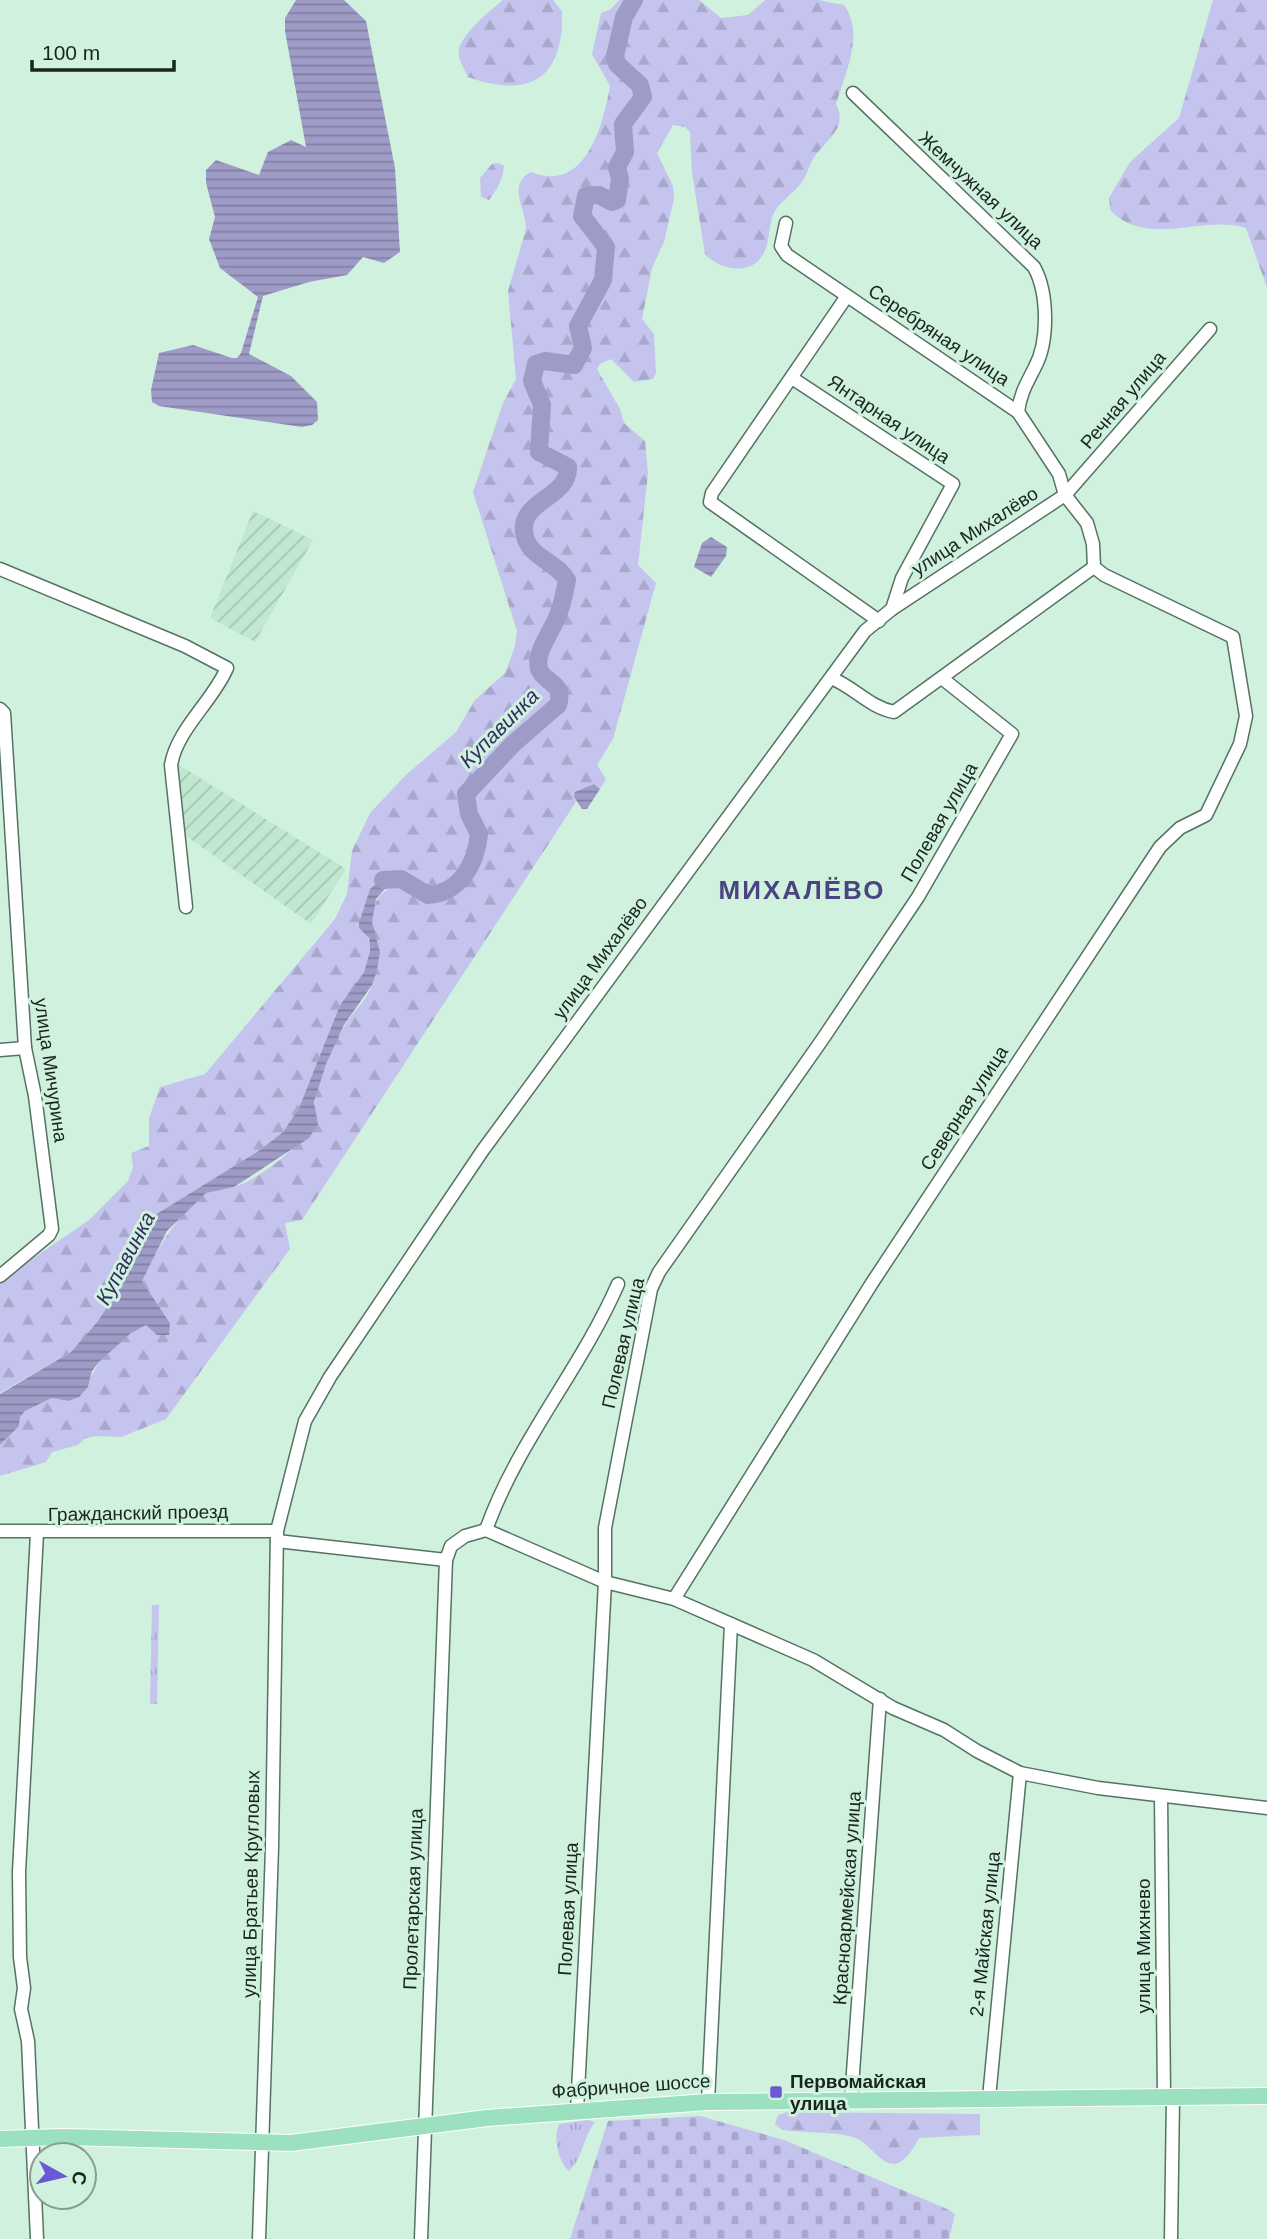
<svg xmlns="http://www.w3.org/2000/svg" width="1267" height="2239" font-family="Helvetica,sans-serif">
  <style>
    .industrial { fill: url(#industrial-furrows) }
    .grass { fill: url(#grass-tufts) }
    .forest { fill: url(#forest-firs) }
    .cemetery { fill: url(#cemetery-stones) }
    .water { fill: url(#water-rules) }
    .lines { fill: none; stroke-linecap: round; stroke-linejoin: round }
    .river { stroke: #9e9cc7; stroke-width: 18 }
    .minor-casing { stroke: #557262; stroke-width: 15 }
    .major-casing { stroke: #fff; stroke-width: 18 }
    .minor { stroke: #fff; stroke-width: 12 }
    .major { stroke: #9be0bf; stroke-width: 16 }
    .poi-dot { fill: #6c58d2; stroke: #d0f1de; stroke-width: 2.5 }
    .labels { text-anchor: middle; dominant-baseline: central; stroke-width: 6; stroke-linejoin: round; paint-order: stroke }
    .street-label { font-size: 19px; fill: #19251e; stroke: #d0f1de }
    .poi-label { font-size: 19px; font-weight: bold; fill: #19251e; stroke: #d0f1de; text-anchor: start }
    .water-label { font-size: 21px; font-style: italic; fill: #342c62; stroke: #d0f1de }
    .district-label { font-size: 26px; font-weight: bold; letter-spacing: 2px; fill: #4b4482; stroke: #d0f1de }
  </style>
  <defs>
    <pattern id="industrial-furrows" width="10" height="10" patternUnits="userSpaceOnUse" patternTransform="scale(1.75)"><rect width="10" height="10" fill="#c0e7d0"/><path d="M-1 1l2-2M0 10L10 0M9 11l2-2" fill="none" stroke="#a4c6b2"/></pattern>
    <pattern id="grass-tufts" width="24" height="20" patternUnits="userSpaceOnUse" patternTransform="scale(1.75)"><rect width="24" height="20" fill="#c5c4ee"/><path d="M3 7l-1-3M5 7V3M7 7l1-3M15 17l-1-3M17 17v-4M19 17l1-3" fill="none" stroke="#a9a8cc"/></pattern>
    <pattern id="forest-firs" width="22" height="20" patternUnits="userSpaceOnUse" patternTransform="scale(1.75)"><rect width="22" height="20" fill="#c5c4ee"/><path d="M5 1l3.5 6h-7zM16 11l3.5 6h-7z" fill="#a9a8cc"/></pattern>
    <pattern id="cemetery-stones" width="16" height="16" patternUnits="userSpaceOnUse" patternTransform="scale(1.75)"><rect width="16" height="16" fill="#c5c4ee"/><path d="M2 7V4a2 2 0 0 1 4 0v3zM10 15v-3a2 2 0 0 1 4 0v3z" fill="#a9a8cc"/></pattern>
    <pattern id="water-rules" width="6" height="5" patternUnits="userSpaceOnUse" patternTransform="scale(1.75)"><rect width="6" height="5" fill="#9e9cc7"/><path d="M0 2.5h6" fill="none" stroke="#807fa1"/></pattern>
  </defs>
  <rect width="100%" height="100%" fill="#d0f1de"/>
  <g class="industrial">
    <path d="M253 511 313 540 255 642 210 618Z"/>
    <path d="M179 765 346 869 311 924 183 834 177 794Z"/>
  </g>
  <g class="grass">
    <path d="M152 1605H159L157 1704H150Z"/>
    <path d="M588 2120 595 2122C583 2137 583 2158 569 2171 558 2161 553 2138 559 2124Z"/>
  </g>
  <g class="forest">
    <path d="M503 0H553L562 11C564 79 530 99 468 77 465 70 460 63 459 56 455 38 490 11 503 0Z"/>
    <path d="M619 0H699L721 18 748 15 765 0H818L844 5C865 33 845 74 836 104 849 129 824 141 813 159 808 167 807 176 801 183 794 193 781 201 775 211 769 221 770 236 766 248 756 277 722 272 705 254L692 173 690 132 685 127 673 125 657 153 673 186 674 199 664 242 652 268 642 319 654 334 656 373 653 379 634 382 611 359 600 364 597 369 620 409 624 423 645 441 648 473 638 565 656 583 613 739 597 765 606 779 600 789 593 784 574 797 576 802 302 1220 285 1223 290 1249 166 1419 121 1437 94 1436 84 1439 78 1445 52 1452 46 1462 0 1476V1445L19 1426 20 1417 25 1411 52 1398 68 1401 88 1387C95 1358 121 1338 146 1324L157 1335 170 1323 142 1281C159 1246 173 1221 203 1195 212 1188 223 1190 234 1187 260 1179 309 1142 315 1115 316 1110 314 1104 315 1099 321 1074 331 1046 345 1025 353 1012 367 1000 372 985 385 947 350 900 400 884L383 875 364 930 368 937 370 951 364 972 340 1005 299 1108 283 1132 260 1150 150 1218 132 1268 98 1321 71 1352 0 1393V1281L89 1220 128 1181 133 1167 131 1153 149 1146V1118L160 1087 205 1074 335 919 347 894 352 851 370 813 406 775 456 732 475 700 505 673 515 646 517 631 473 492 503 403 516 379 508 291 526 229C527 211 506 184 531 172 586 194 603 125 610 86L592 54 601 13 611 9Z"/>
    <path d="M1213 0H1267V288L1246 228C1201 214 1148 249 1110 210L1109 198 1130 162 1179 118Z"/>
    <path d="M498 163 504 166C503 180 497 189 489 200L481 197 480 178 492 164Z"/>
    <path d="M787 2112 980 2114V2135L919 2138C890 2193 877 2144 853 2137 831 2131 804 2133 782 2130L775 2124 778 2115Z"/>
  </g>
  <path class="cemetery" d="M700 2116 784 2140 947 2209 955 2214 949 2239H570L608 2121Z"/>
  <g class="water">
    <path d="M296 0H344L366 21 395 168 400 252 384 263 363 257 347 275 309 282 263 296 249 354 291 376 317 402 318 420 312 425 302 427 159 406 152 402 151 390 159 353 193 345 232 358H237L241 353 258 297 220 268 209 239 215 217 206 183V170L216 160 259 175 268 152 291 140 306 147 285 31V18Z"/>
    <path d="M711 537 727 547 726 556 711 577 694 567 702 543Z"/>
    <path d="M594 784 600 789 587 809H582L574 797 575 792Z"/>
    <path d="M390 872H399L404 881 385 889 376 899 372 922 380 952 377 970 372 985 344 1025 326 1064 314 1102 318 1124 309 1138 234 1187 206 1193 167 1231 142 1281 170 1323 169 1335H157L146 1325 131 1333 99 1362 92 1371 88 1387 79 1397 68 1401 52 1398 25 1411 20 1417 19 1426 0 1445V1394L71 1352 98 1321 132 1268 150 1218 260 1150 283 1132 299 1108 340 1005 364 972 370 951 369 938 359 928V923L370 889Z"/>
  </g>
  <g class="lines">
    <path class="river" d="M383 880 401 879 428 895C460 893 476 864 479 834L469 814 466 794 513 744 558 705C565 682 544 683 539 669 534 651 555 628 559 612 563 602 565 591 567 580 556 561 527 557 524 532 520 500 569 498 568 467L539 452 542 405 532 381 536 364 545 361 574 365 583 348 578 326 603 280 606 247 582 216 586 196 599 195 612 202 617 200 620 179 617 167 625 152 623 124 643 97 640 85 617 64 615 56 624 17 634 0"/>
    <g class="minor-casing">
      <g id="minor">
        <path d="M853 93 1034 267C1048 292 1049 341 1035 367 1027 383 1020 394 1018 412"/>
        <path d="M847 296 712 493 710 502 879 621"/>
        <path d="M792 378 953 484 902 578 892 609"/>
        <path d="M0 569 185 646 227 668C213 701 177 729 171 765L186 907"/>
        <path d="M831 678C854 687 869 707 894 712L1094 567"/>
        <path d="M0 709 4 713 25 1048 35 1096 52 1229 49 1235 0 1276"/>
        <path d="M0 1050 25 1048"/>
        <path d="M486 1530C517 1442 581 1369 618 1284"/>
        <path d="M0 1531H277"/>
        <path d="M277 1541 446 1560 451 1546 465 1536 486 1530 605 1582 674 1599 813 1660 893 1708 944 1730 977 1751 1020 1773 1098 1788 1267 1808"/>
        <path d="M674 1599 872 1283 1160 847 1180 828 1206 815 1240 744 1246 716 1233 637 1104 575 1094 567 1093 544 1087 523 1065 495 1059 474 1018 412 787 255 781 246 786 223"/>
        <path d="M1161 1796 1164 2097"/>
        <path d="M989 2098 1020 1773"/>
        <path d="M851 2100 880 1699"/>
        <path d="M708 2102 731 1624"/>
        <path d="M577 2110 605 1582V1528L651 1289 659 1272 822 1040 918 897 1012 734 943 679"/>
        <path d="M37 2239 28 2041 21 2009 24 1988 20 1957 19 1872 37 1533"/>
        <path d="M259 2239 272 1847 277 1531 305 1421 330 1377 483 1150 865 631 892 609 1065 495 1210 329"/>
        <path d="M421 2239 446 1560"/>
        <path d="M1171 2239 1173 2097"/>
      </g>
    </g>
    <g class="major-casing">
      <path id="major" d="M0 2139 63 2137 291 2143 487 2118 708 2102 1267 2096"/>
    </g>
    <use href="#minor" class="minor"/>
    <use href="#major" class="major"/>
  </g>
  <rect class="poi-dot" x="769" y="2085" width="14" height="14" rx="3.5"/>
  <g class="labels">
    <g class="street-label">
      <text transform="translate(981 190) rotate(43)">Жемчужная улица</text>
      <text transform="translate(939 335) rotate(34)">Серебряная улица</text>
      <text transform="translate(1123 400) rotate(-50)">Речная улица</text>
      <text transform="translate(889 419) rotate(34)">Янтарная улица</text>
      <text transform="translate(975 531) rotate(-33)">улица Михалёво</text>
      <text transform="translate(939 822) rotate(-60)">Полевая улица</text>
      <text transform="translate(600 958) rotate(-54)">улица Михалёво</text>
      <text transform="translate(51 1070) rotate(82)">улица Мичурина</text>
      <text transform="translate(964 1108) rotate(-57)">Северная улица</text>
      <text transform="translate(623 1343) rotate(-77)">Полевая улица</text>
      <text transform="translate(138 1513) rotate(-1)">Гражданский проезд</text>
      <text transform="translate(251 1884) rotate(-89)">улица Братьев Кругловых</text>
      <text transform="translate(847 1898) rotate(-86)">Красноармейская улица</text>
      <text transform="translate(413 1899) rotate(-88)">Пролетарская улица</text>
      <text transform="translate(568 1909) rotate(-87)">Полевая улица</text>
      <text transform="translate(985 1934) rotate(-84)">2-я Майская улица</text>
      <text transform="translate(1143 1946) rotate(-90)">улица Михнево</text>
      <text transform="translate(631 2086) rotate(-4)">Фабричное шоссе</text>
    </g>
    <g class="poi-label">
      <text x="790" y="2081">Первомайская<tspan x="790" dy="22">улица</tspan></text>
    </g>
    <g class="water-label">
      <text transform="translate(499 728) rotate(-45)">Купавинка</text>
      <text transform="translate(125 1258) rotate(-62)">Купавинка</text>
    </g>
    <g class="district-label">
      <text x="802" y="890">МИХАЛЁВО</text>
    </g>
  </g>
  <g transform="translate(63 2176) rotate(98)"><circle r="33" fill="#d0f1de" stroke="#879f91" stroke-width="2"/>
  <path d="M0-5L12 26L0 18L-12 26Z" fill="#6c58d2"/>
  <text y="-10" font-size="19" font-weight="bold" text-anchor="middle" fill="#19251e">С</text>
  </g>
  <path d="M32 60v10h142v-10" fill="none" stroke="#19251e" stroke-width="3.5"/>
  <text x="42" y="60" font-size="21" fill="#19251e" stroke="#d0f1de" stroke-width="5" paint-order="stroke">100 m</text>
</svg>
